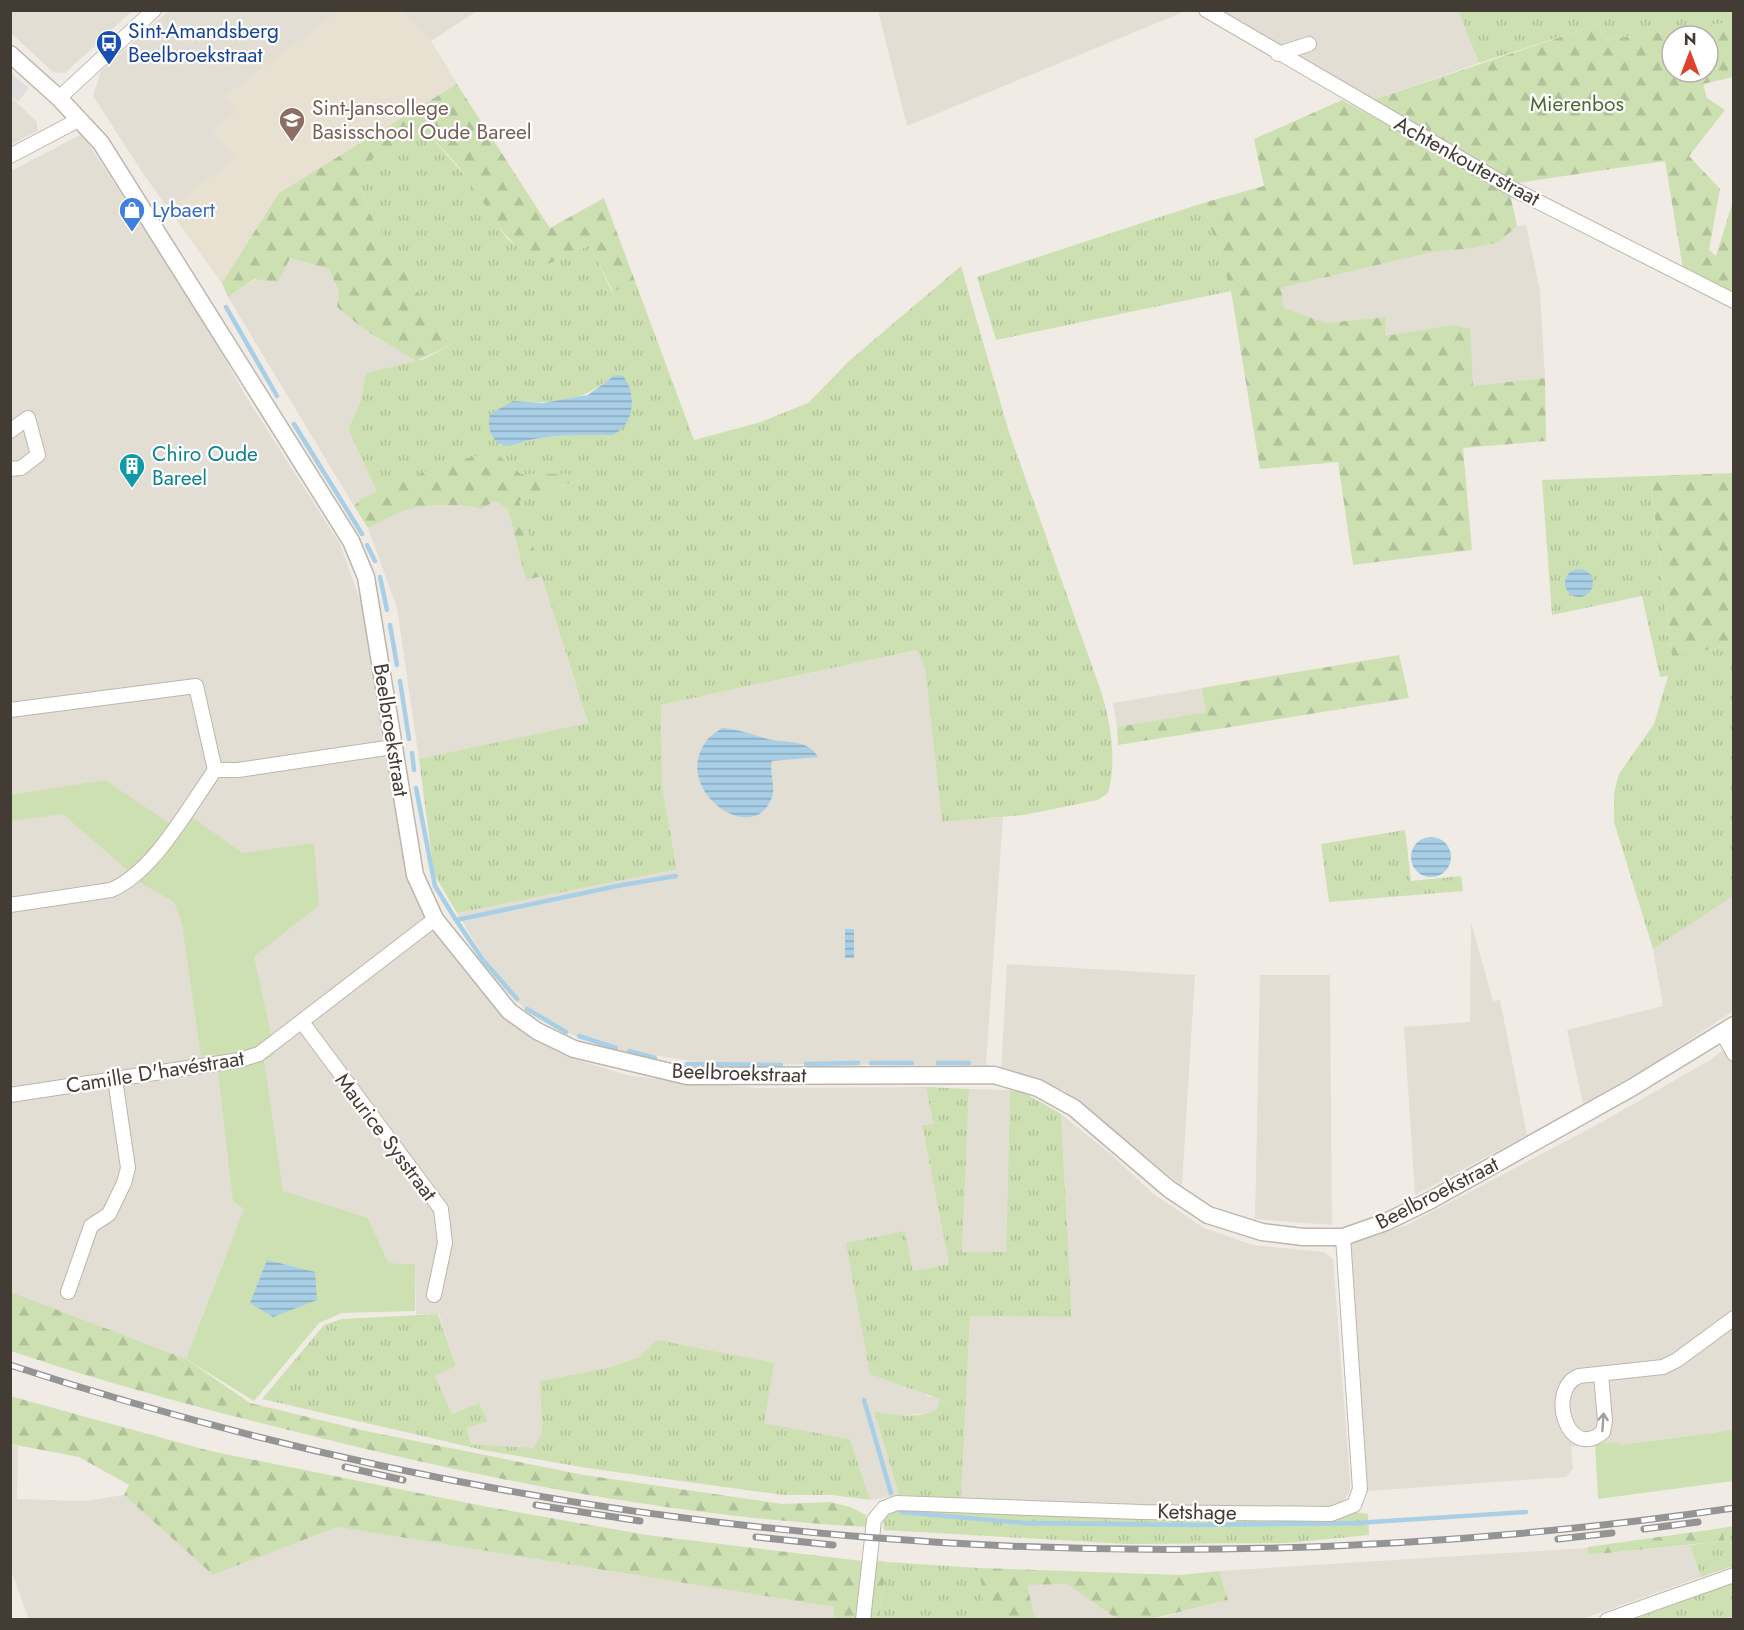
<svg xmlns="http://www.w3.org/2000/svg" width="1744" height="1630" font-family="Jost,sans-serif">
  <style>
    .residential { fill: #e3ded4 }
    .education { fill: #e8e0d0 }
    .grass { fill: url(#grass-tufts); fill-rule: evenodd }
    .forest { fill: url(#forest-firs); fill-rule: evenodd }
    .park { fill: #cde0b2 }
    .parking { fill: #e1dfdd }
    .water { fill: url(#water-rules) }
    .lines { fill: none; stroke-linecap: round; stroke-linejoin: round }
    .stream { stroke: #a8cfe6; stroke-width: 4.5 }
    .minor-casing { stroke: #bdb6ac; stroke-width: 16 }
    .tertiary-casing { stroke: #bdb6ac; stroke-width: 19 }
    .minor { stroke: #fff; stroke-width: 14 }
    .tertiary { stroke: #fff; stroke-width: 16 }
    .rail-casing { stroke: #949494; stroke-width: 7 }
    .rail { stroke: #fff; stroke-width: 4.5; stroke-dasharray: 14; stroke-linecap: butt }
    .oneway { stroke: #a09e9a }
    .labels { text-anchor: middle; dominant-baseline: central; stroke-width: 4.5; stroke-linejoin: round; paint-order: stroke }
    .transit-label { font-size: 21px; fill: #164399; stroke: #fff; text-anchor: start }
    .park-label { font-size: 21px; fill: #496c30; stroke: #fff }
    .education-label { font-size: 21px; fill: #785e54; stroke: #fff; text-anchor: start }
    .street-label { font-size: 21px; fill: #423c35; stroke: #fff }
    .shop-label { font-size: 21px; fill: #366cbe; stroke: #fff; text-anchor: start }
    .culture-label { font-size: 21px; fill: #0d838f; stroke: #fff; text-anchor: start }
  </style>
  <defs>
    <pattern id="grass-tufts" width="24" height="20" patternUnits="userSpaceOnUse" patternTransform="scale(1.5)"><rect width="24" height="20" fill="#cde0b2"/><path d="M3 7l-1-3M5 7V3M7 7l1-3M15 17l-1-3M17 17v-4M19 17l1-3" fill="none" stroke="#b1c19a"/></pattern>
    <pattern id="forest-firs" width="22" height="20" patternUnits="userSpaceOnUse" patternTransform="scale(1.5)"><rect width="22" height="20" fill="#cde0b2"/><path d="M5 1l3.5 6h-7zM16 11l3.5 6h-7z" fill="#b1c19a"/></pattern>
    <pattern id="water-rules" width="6" height="5" patternUnits="userSpaceOnUse" patternTransform="scale(1.5)"><rect width="6" height="5" fill="#a8cfe6"/><path d="M0 2.5h6" fill="none" stroke="#8aa9bb"/></pattern>
  </defs>
  <rect width="100%" height="100%" fill="#f0ece5"/>
  <g class="residential">
    <path d="M11 10H132V11L65 73 53 72 11 33Z"/>
    <path d="M168 11H477L431 41 457 84 279 193 222 283 146 178 93 96 101 71Z"/>
    <path d="M878 11V10L1186 11 907 126Z"/>
    <path d="M1223 11H1458L1479 63 1370 101Z"/>
    <path d="M10 96 37 122V131L11 145Z"/>
    <path d="M82 134 198 311 245 395 340 544 363 608 410 883 422 913 502 1017 532 1039 577 1060 631 1076 756 1088 926 1087 933 1124 922 1125 949 1264 913 1271 926 1396 941 1398 937 1409 929 1413 901 1416 874 1411 899 1495 870 1500 850 1439 764 1423 658 1340 639 1357 611 1367 540 1381 542 1433 533 1449 471 1444 467 1427 488 1421 479 1403 452 1414 435 1376 456 1366 439 1314H416L415 1264 388 1263 248 1200 186 1359 11 1292V171Z"/>
    <path d="M1526 225 1540 290 1545 378 1473 386 1453 325 1385 337 1386 317 1326 323 1284 308 1281 288 1432 252 1474 248 1499 242 1517 226Z"/>
    <path d="M290 258 329 269 339 292 337 307 365 330 416 361 366 373 360 403 348 429 377 492 362 498 354 506 228 297Z"/>
    <path d="M495 501 508 509 526 579 542 576 588 724 419 759 397 608 368 528 411 507 429 503 467 504 481 509Z"/>
    <path d="M918 650 925 668 942 822 1003 817 986 1065 713 1064 611 1049 563 1031 525 1009 503 988 457 913 677 868 662 786 661 705Z"/>
    <path d="M1202 688 1206 712 1117 727 1113 703Z"/>
    <path d="M1733 896V1011L1655 1063 1583 1104 1567 1030 1663 1006 1653 949Z"/>
    <path d="M1471 922 1493 1001 1500 1000 1527 1135 1415 1195 1404 1027 1470 1022Z"/>
    <path d="M1007 964 1195 975 1182 1186 1064 1090 1001 1071Z"/>
    <path d="M1260 975H1330L1332 1225 1255 1219Z"/>
    <path d="M1733 1042V1430L1619 1445V1442L1571 1447 1573 1469 1566 1477 1368 1491 1348 1245 1407 1225 1602 1122 1710 1060Z"/>
    <path d="M969 1089 1010 1090 1006 1252H962Z"/>
    <path d="M1061 1114 1114 1157 1152 1193 1204 1228 1253 1245 1324 1252 1333 1259 1350 1480V1491L1345 1499 1335 1505 1317 1508 1267 1509 961 1498 970 1316 1072 1317Z"/>
    <path d="M11 1444 18 1446 17 1499 84 1501 124 1495 213 1575 337 1527 834 1607 833 1620H29L11 1570Z"/>
    <path d="M1690 1545 1701 1577 1582 1619 1151 1620 1228 1600 1219 1571 1587 1548 1588 1555Z"/>
    <path d="M1067 1584 1117 1619H1035L1026 1585Z"/>
  </g>
  <path class="education" d="M338 11H403L431 41 457 84 279 193 222 283 168 208 235 159 212 130 236 112 224 96Z"/>
  <g class="grass">
    <path d="M1733 10 1734 22 1604 40 1599 24 1479 63 1458 11Z"/>
    <path d="M425 130 469 180 507 239 546 265 590 245 612 292 635 281 694 440 761 422 808 403 849 361 961 266 1009 432 1102 694C1111 725 1117 762 1108 793L1098 800 1024 815 942 822 925 668 917 650 661 705 662 786 677 869 457 913 434 874 419 759 588 723 518 501 583 479 521 474 497 454 377 492 348 429 360 403 366 373 424 359 451 345 371 216 358 182 373 158ZM612 377 574 435 544 437 512 445 513 401C558 403 575 405 612 377Z"/>
    <path d="M1203 203 1231 291 996 340 977 277Z"/>
    <path d="M1650 476 1672 657 1733 645V896L1653 949 1614 822V793L1619 774 1654 724 1668 676 1660 677 1642 596 1552 615 1542 480Z"/>
    <path d="M1405 830 1411 881 1461 876 1463 891 1329 902 1321 844Z"/>
    <path d="M926 1087 969 1089 962 1252H1006L1010 1090 1026 1094 1061 1114 1072 1317 970 1316 961 1498 899 1495 874 1411C895 1415 917 1420 937 1409L940 1399 870 1374 846 1243 905 1231 913 1271 949 1264 922 1125 933 1124Z"/>
    <path d="M438 1314 456 1366 435 1376 452 1414 479 1403 488 1421 467 1428 471 1444 533 1448 542 1433 540 1381 611 1367 639 1357 657 1340 774 1363 764 1423 850 1439 870 1500 832 1495H783L587 1468 483 1450 262 1399 324 1325 342 1319Z"/>
    <path d="M893 1509 1145 1519H1334L1354 1512 1368 1514 1369 1535 1286 1543 1127 1544 884 1530 883 1519Z"/>
    <path d="M1733 1526V1566L1701 1577 1690 1545 1724 1541 1723 1528Z"/>
    <path d="M887 1562 979 1568 986 1619 879 1620Z"/>
    <path d="M1733 1583V1619H1634Z"/>
  </g>
  <g class="forest">
    <path d="M1733 22V77L1703 84 1707 98 1725 110 1689 156 1720 189 1709 250 1716 256 1733 201V294L1683 269 1665 161 1518 183 1370 101 1599 24 1604 40ZM1672 36H1708V72H1672Z"/>
    <path d="M457 84 550 228 604 198 635 281 613 292 590 245 546 265C504 246 495 218 470 182 457 163 440 146 425 130L373 158 358 182 371 216 451 345 416 361 365 330 337 307 339 292 329 269 290 258 278 282 255 279 228 297 222 283 279 193Z"/>
    <path d="M1342 100 1509 190 1517 226 1499 242 1474 248 1432 252 1281 288 1284 308 1326 323 1386 317 1385 336 1453 325 1470 329 1473 386 1545 378 1546 441 1463 448 1472 550 1353 565 1338 462 1260 469 1231 291 1203 203 1264 186 1254 139Z"/>
    <path d="M488 454H497L521 474H567L585 478 519 501 542 576 526 580 508 509 495 501 481 509C467 504 458 506 444 505 410 504 397 514 368 528L354 506 362 498C403 482 445 460 488 454Z"/>
    <path d="M1733 473V645L1672 657 1650 476Z"/>
    <path d="M1399 655 1409 698 1118 745 1117 727 1206 712 1202 688Z"/>
    <path d="M11 1292 186 1359 250 1403 361 1430 584 1475 782 1504 830 1502 850 1507 866 1515V1527C683 1517 503 1483 325 1439 219 1413 114 1386 11 1351Z"/>
    <path d="M10 1396 210 1451 483 1506 647 1535 862 1561 857 1619H833L834 1607 337 1527 213 1575 124 1495 129 1485 79 1457 11 1444Z"/>
    <path d="M1723 1528 1724 1541 1588 1555 1587 1547Z"/>
    <path d="M875 1560 887 1562 879 1619 869 1620Z"/>
    <path d="M979 1568 1181 1575 1219 1571 1228 1600 1151 1619H1117L1067 1584 1027 1585 1035 1619H986Z"/>
  </g>
  <g class="park">
    <path d="M105 780 181 831 191 816 242 853 314 843 319 906 254 956 275 1054 264 1061 283 1191 368 1218 388 1263 415 1264V1311L342 1313 319 1323 254 1401 186 1359 244 1209 233 1201 216 1054 201 1056 182 924 174 902 144 885 63 814 11 821V795Z"/>
    <path d="M1733 1430V1481L1598 1499 1595 1444 1619 1442 1620 1445Z"/>
  </g>
  <path class="parking" d="M10 72 29 88 18 102 11 96Z"/>
  <g class="water">
    <path d="M615 375 623 376C637 394 635 424 613 435 585 435 557 434 530 440 521 442 512 447 503 445 490 441 487 425 490 414L513 401 543 403 588 395Z"/>
    <circle cx="1579" cy="583" r="14"/>
    <path d="M722 728C739 729 752 735 768 739 786 744 807 738 818 757L772 761C769 773 776 786 772 797 754 849 672 790 705 743 708 737 717 732 722 728Z"/>
    <circle cx="1431" cy="857" r="20"/>
    <rect x="845" y="929" width="9" height="29"/>
    <path d="M267 1260 315 1272 317 1300 273 1317 250 1303Z"/>
  </g>
  <g class="lines">
    <g class="stream">
      <path d="M226 307 277 396"/>
      <path d="M294 424 362 534"/>
      <path d="M367 545 375 561"/>
      <path d="M380 577 387 610"/>
      <path d="M390 625 397 665"/>
      <path d="M400 681 409 739"/>
      <path d="M412 753 414 770"/>
      <path d="M416 788 435 886 456 920 622 885 676 876"/>
      <path d="M456 920 483 960 517 999"/>
      <path d="M527 1009 566 1032"/>
      <path d="M579 1036 616 1048"/>
      <path d="M629 1051 655 1058"/>
      <path d="M871 1063H912"/>
      <path d="M938 1063H969"/>
      <path d="M687 1064 781 1065"/>
      <path d="M806 1064 858 1063"/>
      <path d="M864 1400 891 1493"/>
      <path d="M901 1512 1024 1523 1200 1525 1356 1523 1526 1512"/>
    </g>
    <g class="minor-casing">
      <g id="minor">
        <path d="M1206 10 1513 189 1734 301"/>
        <path d="M1278 54 1309 44"/>
        <path d="M59 98 154 10"/>
        <path d="M10 156 80 119"/>
        <path d="M10 431 28 418 38 455 21 468 10 469"/>
        <path d="M10 710 196 686 215 770"/>
        <path d="M215 770H238L393 747"/>
        <path d="M10 905 111 890C154 872 188 808 215 770"/>
        <path d="M302 1022 441 1209 445 1243 434 1295"/>
        <path d="M1723 1034 1734 1054"/>
        <path d="M10 1095 240 1060 259 1054 435 919"/>
        <path d="M68 1292 91 1226 109 1214 124 1183 128 1168 115 1079"/>
        <path d="M1601 1374 1605 1421 1603 1432C1567 1462 1546 1389 1579 1376L1663 1367 1677 1360 1734 1318"/>
        <path d="M863 1620 874 1520 884 1508 897 1503 1141 1512 1331 1514 1354 1505 1360 1489 1343 1237"/>
        <path d="M1607 1620 1734 1575"/>
      </g>
    </g>
    <g class="tertiary-casing">
      <path id="tertiary" d="M10 54 59 98 101 143 351 541 366 577 415 875 435 919 509 1011 537 1031 574 1049 687 1076 994 1075 1038 1088 1074 1108 1169 1189 1208 1215 1262 1232 1303 1237H1343L1386 1222 1431 1200 1633 1087 1734 1025"/>
    </g>
    <use href="#minor" class="minor"/>
    <use href="#tertiary" class="tertiary"/>
    <g class="rail-casing">
      <g id="rail">
        <path d="M10 1365C568 1548 1154 1593 1734 1508"/>
        <path d="M345 1467 403 1480"/>
        <path d="M536 1505 640 1521"/>
        <path d="M1644 1529 1698 1522"/>
        <path d="M756 1537 833 1545"/>
        <path d="M1558 1539 1612 1533"/>
      </g>
    </g>
    <use href="#rail" class="rail"/>
  </g>
  <defs><path id="oneway-shaft" d="M-6 0H5M1.5-3L5.5 0L1.5 3" fill="none" stroke-width="1.6" stroke-linecap="round" stroke-linejoin="round" transform="scale(1.5)"/></defs>
  <use class="oneway" href="#oneway-shaft" transform="translate(1603 1422) rotate(-86)"/>
  <defs>
    <g id="bus-pin" transform="scale(1.35)"><path d="M0 17L-7.5 6A9.5 9.5 0 1 1 7.5 6Z" fill="#1a4fb4" stroke="#fff"/><path d="M-5-6H5V4H4V6H2V4H-2V6H-4V4H-5ZM-3.5-4V0h7V-4ZM-3.5 1.2v1.5H-2V1.2ZM2 1.2v1.5H3.5V1.2Z" fill="#fff"/></g>
    <g id="school-pin" transform="scale(1.35)"><path d="M0 17L-7.5 6A9.5 9.5 0 1 1 7.5 6Z" fill="#8d6e63" stroke="#fff"/><path d="M0-5L7-2L0 1L-7-2ZM-4 1L0 2.5L4 1V4Q0 6-4 4Z" fill="#fff"/></g>
    <g id="shop-pin" transform="scale(1.35)"><path d="M0 17L-7.5 6A9.5 9.5 0 1 1 7.5 6Z" fill="#3f7fe0" stroke="#fff"/><path d="M-5-2.5h2.3a2.7 3.5 0 0 1 5.4 0H5L5.5 6h-11ZM-1.5-2.5h3a1.5 2.3 0 0 0-3 0Z" fill="#fff"/></g>
    <g id="building-pin" transform="scale(1.35)"><path d="M0 17L-7.5 6A9.5 9.5 0 1 1 7.5 6Z" fill="#0f9aa8" stroke="#fff"/><path d="M-4-6H4V6H1V3H-1V6H-4ZM-2.5-4.3h1.7v1.8h-1.7ZM.8-4.3h1.7v1.8H.8ZM-2.5-1h1.7V.8h-1.7ZM.8-1h1.7V.8H.8Z" fill="#fff"/></g>
  </defs>
  <g fill-rule="evenodd">
    <use href="#bus-pin" x="109" y="43"/>
    <use href="#school-pin" x="292" y="120"/>
    <use href="#shop-pin" x="132" y="210"/>
    <use href="#building-pin" x="132" y="466"/>
  </g>
  <g class="labels">
    <g class="transit-label">
      <text x="128" y="31">Sint-Amandsberg<tspan x="128" dy="24">Beelbroekstraat</tspan></text>
    </g>
    <g class="park-label">
      <text x="1577" y="104">Mierenbos</text>
    </g>
    <g class="education-label">
      <text x="312" y="108">Sint-Janscollege<tspan x="312" dy="24">Basisschool Oude Bareel</tspan></text>
    </g>
    <g class="street-label">
      <text transform="translate(1467 161) rotate(29)">Achtenkouterstraat</text>
      <text transform="translate(391 730) rotate(81)">Beelbroekstraat</text>
      <text transform="translate(155 1072) rotate(-9)">Camille D'havéstraat</text>
      <text transform="translate(739 1073) rotate(2)">Beelbroekstraat</text>
      <text transform="translate(386 1137) rotate(53)">Maurice Sysstraat</text>
      <text transform="translate(1437 1193) rotate(-27)">Beelbroekstraat</text>
      <text transform="translate(1197 1512) rotate(1)">Ketshage</text>
    </g>
    <g class="shop-label">
      <text x="152" y="210">Lybaert</text>
    </g>
    <g class="culture-label">
      <text x="152" y="454">Chiro Oude<tspan x="152" dy="24">Bareel</tspan></text>
    </g>
  </g>
  <rect width="1744" height="1630" fill="none" stroke="#423c35" stroke-width="24"/>
  <g transform="translate(1690 54)"><circle r="28" fill="#ffffff" stroke="#b3b1ae" stroke-width="1.5"/>
  <path d="M0-4.5L10 22L0 15L-10 22Z" fill="#df412d"/>
  <text y="-9" font-size="16" font-weight="bold" text-anchor="middle" fill="#423c35">N</text>
  </g>
</svg>
